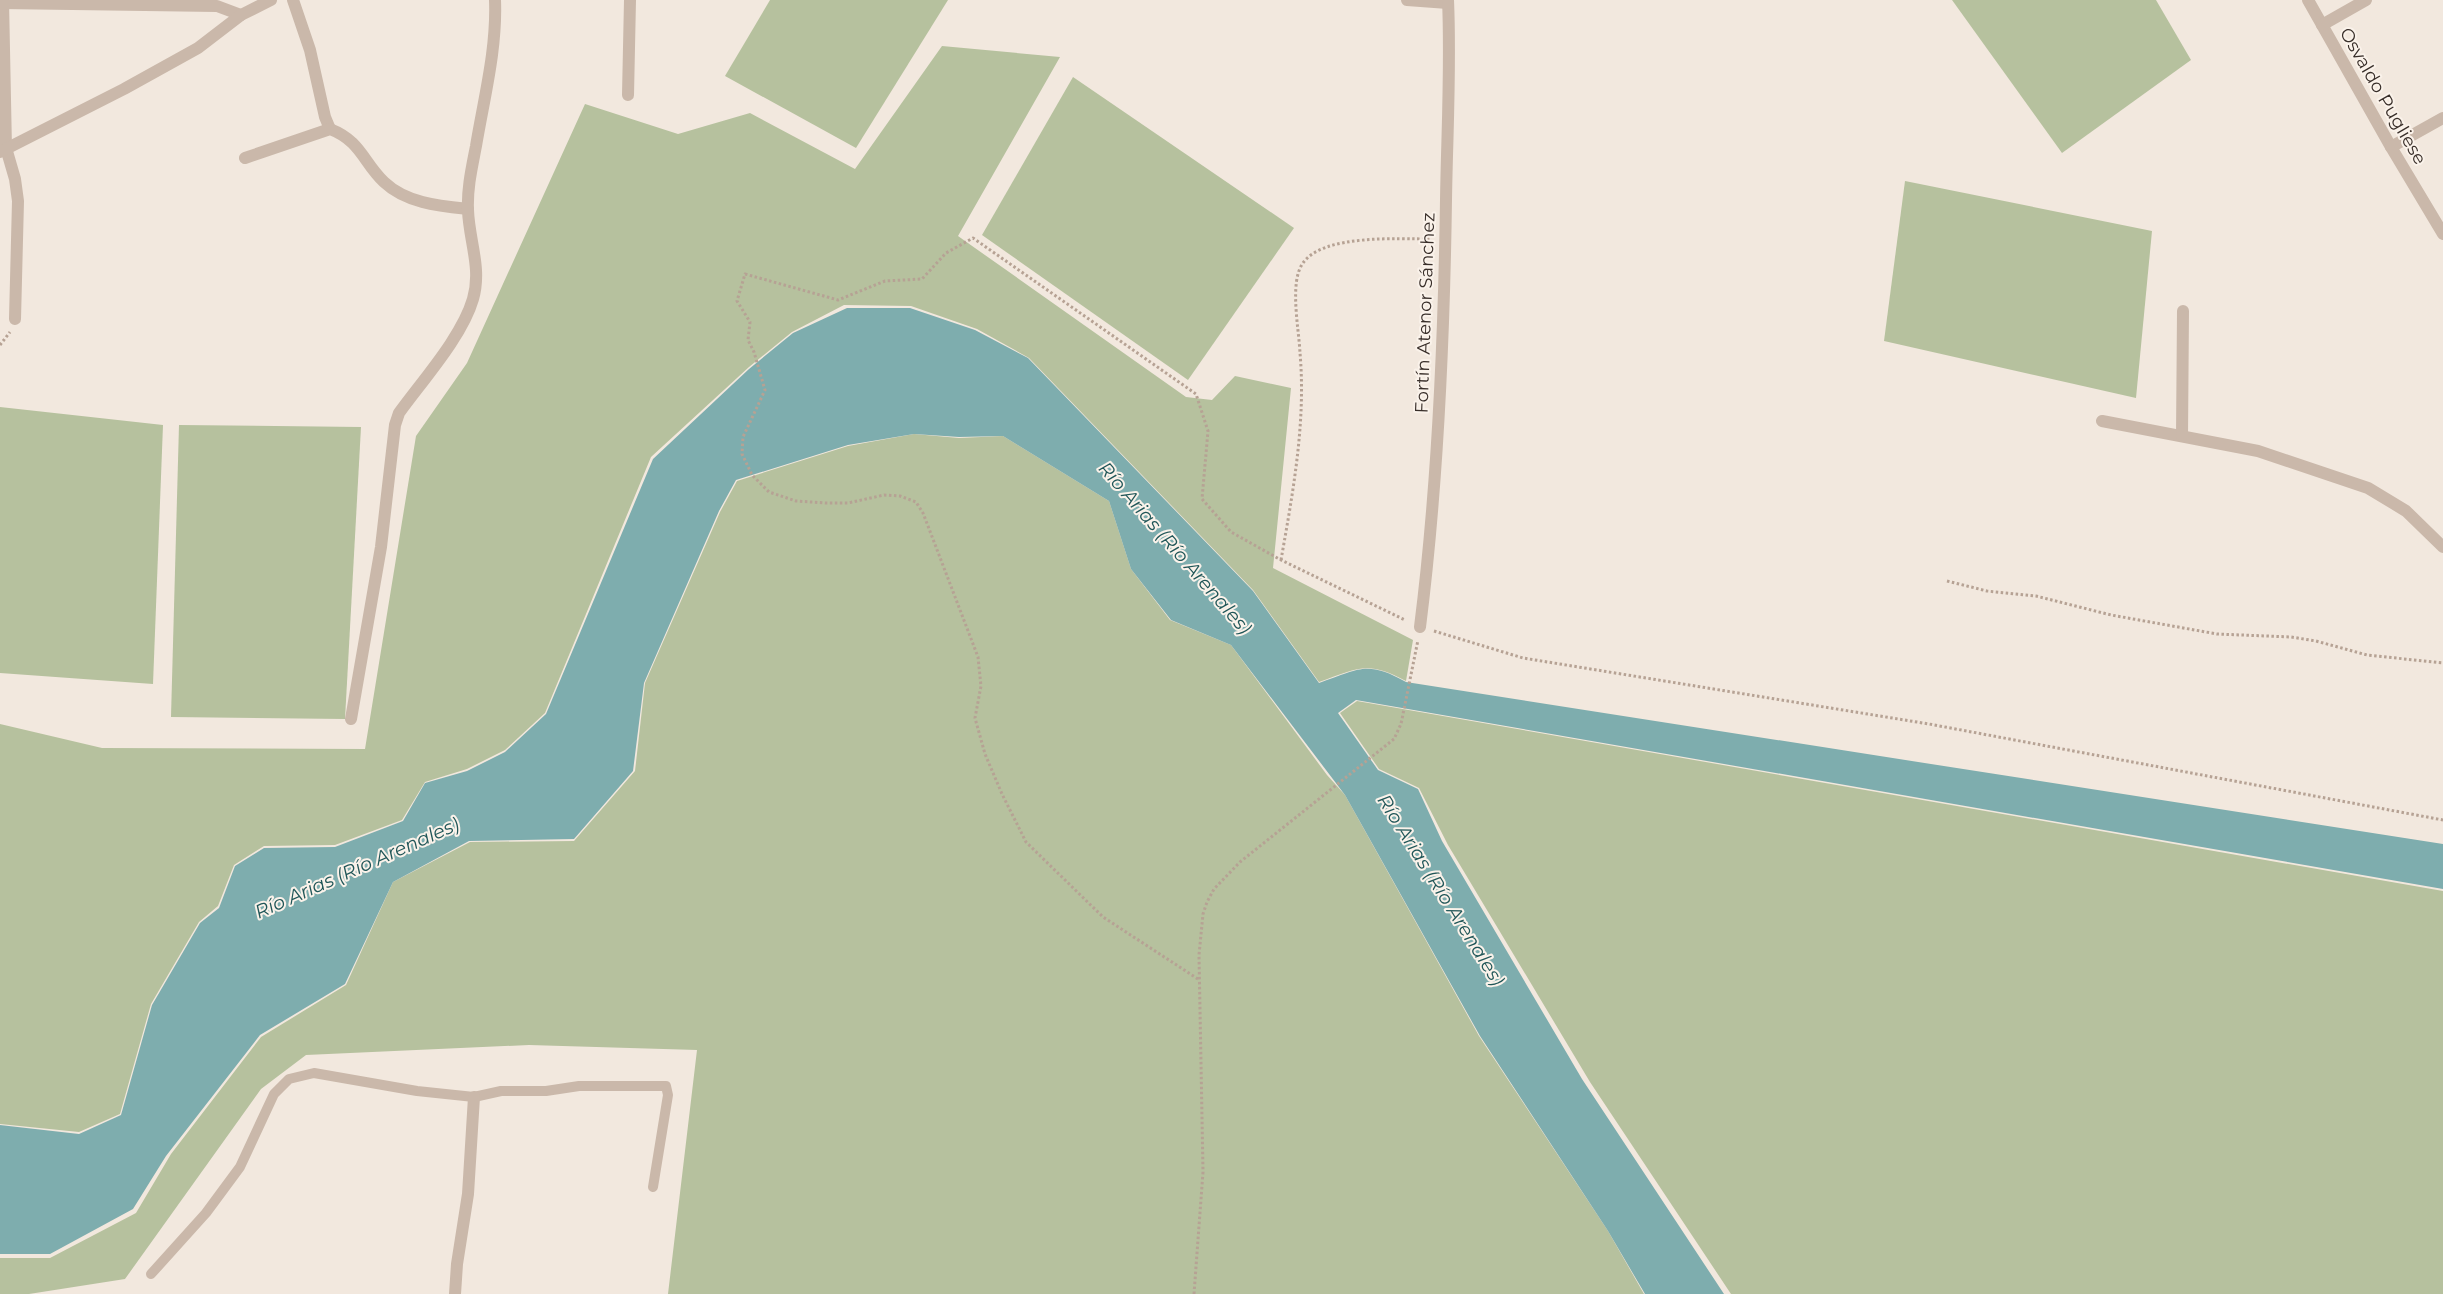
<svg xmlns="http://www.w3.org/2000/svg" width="2443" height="1294" font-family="Montserrat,sans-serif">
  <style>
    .green { fill: #b6c19e }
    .water { fill: #7eadae }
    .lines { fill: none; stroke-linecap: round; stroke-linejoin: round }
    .path { stroke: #b6a294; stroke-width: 3; stroke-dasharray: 2.5 2.5; stroke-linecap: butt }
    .lane { stroke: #cab8aa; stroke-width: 10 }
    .street { stroke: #cab8aa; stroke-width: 12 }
    .labels { text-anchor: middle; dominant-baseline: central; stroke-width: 4; stroke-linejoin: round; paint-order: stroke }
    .street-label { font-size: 18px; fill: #382e29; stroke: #faf2ea }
    .water-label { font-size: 19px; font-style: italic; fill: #205658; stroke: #faf2ea }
  </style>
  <rect width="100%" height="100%" fill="#f2e8de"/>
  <g class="green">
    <path d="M770 0H948L856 148 725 76Z"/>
    <path d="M1952 0H2156L2191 60 2062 153Z"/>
    <path d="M942 46 1060 57 958 236 1186 397 1212 400 1235 376 1291 388 1273 568 1413 640 1406 681C1368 660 1358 668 1319 682L1253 590 1029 358 977 329 911 306 844 305 792 332 749 367 651 457 545 713 505 750 467 769 425 782 402 820 335 845 264 846 234 865 218 906 199 922 151 1004 120 1114 79 1132 0 1124V724L102 748 365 749 416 436 467 363 585 104 678 134 750 113 855 169Z"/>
    <path d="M1073 77 1294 228 1188 380 982 235Z"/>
    <path d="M1905 181 2152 231 2136 398 1884 341Z"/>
    <path d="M0 407 163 425 153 684 0 673Z"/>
    <path d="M179 425 361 427 345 719 171 717Z"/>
    <path d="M914 434 959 438 1003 436 1109 501 1131 569 1170 620 1231 645 1327 775 1345 795 1479 1036 1608 1231 1644 1294H668L697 1050 529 1045 306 1055 261 1089 125 1279 29 1294H0V1258H50L136 1213 171 1154 261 1037 346 985 393 882 470 842 574 841 635 771 645 683 720 512 737 481 848 446Z"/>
    <path d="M1357 701 2443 891V1294H1731L1590 1082 1448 845 1419 788 1379 769 1340 713Z"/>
  </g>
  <path class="water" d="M847 308H910L975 330 1028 358 1253 591 1319 683C1359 669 1367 660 1406 682L2443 844V889L1356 700 1338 713 1378 770 1418 789 1442 841 1582 1079 1724 1294H1645L1608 1231 1480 1036 1345 795 1231 645 1171 620 1131 569 1109 501 1003 436 959 437 914 434 848 445 736 480 719 511 644 683 633 771 574 839 469 841 393 882 345 984 260 1035 166 1156 133 1209 50 1254H0V1125L79 1134 121 1115 152 1005 200 923 219 908 235 866 264 848 335 847 403 821 425 783 467 771 505 752 546 714 653 459 749 369 793 333Z"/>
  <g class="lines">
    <g class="path">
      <path d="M0 345 10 332"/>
      <path d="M1281 560C1293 492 1306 422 1300 353 1299 329 1289 282 1303 263 1323 234 1398 239 1430 239"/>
      <path d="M1947 581 1987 591 2036 596 2111 615 2217 634 2291 637 2316 641 2367 655 2443 663"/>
      <path d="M1434 631 1523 658 1929 724 2443 820"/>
      <path d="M1198 979 1103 917 1026 842 1002 794 985 754 975 718 981 686 978 657 923 513 916 502 900 496 884 495 848 503H826L796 501 769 492 752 475 742 454 743 437 765 390 754 352 748 340 750 322 737 301 745 274 838 300 885 281 922 279 946 253 973 238 1196 394 1208 431 1202 499 1231 532 1281 560 1405 620"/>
      <path d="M1194 1294 1203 1172 1199 955 1203 914 1207 902 1214 889 1240 862 1394 739 1401 724 1418 640"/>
    </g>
    <path class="lane" d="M151 1274 206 1213 240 1167 274 1094 289 1079 314 1073 417 1091 474 1097 501 1091H546L579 1086H666L668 1095 653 1187"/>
    <g class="street">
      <path d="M3 0 6 148 15 179 18 201 15 319"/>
      <path d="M293 0 310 50 325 117 330 129"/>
      <path d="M1407 0 1448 3"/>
      <path d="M2308 0 2391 147 2443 234"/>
      <path d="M0 3 217 6 241 15"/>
      <path d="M2322 25 2366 0"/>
      <path d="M628 95 630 0"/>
      <path d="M2391 147 2443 118"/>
      <path d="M0 152 124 89 198 48 241 15 271 0"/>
      <path d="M245 158 330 129C361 141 363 162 384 182 406 203 439 206 468 209"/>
      <path d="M2102 421 2258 451 2368 488 2406 511 2443 547"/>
      <path d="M2182 436 2183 311"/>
      <path d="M1420 627C1438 485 1444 343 1446 200 1447 134 1451 67 1448 0"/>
      <path d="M351 719 381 547 395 425 399 413C422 381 462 337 473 299 482 268 469 241 468 210 467 188 472 167 476 146 484 98 497 49 495 0"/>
      <path d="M455 1294 457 1264 468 1194 474 1097"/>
    </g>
  </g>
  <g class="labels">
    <g class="street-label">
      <text transform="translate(2383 96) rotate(60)">Osvaldo Pugliese</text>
      <text transform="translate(1425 313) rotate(-88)">Fortín Atenor Sánchez</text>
    </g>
    <g class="water-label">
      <text transform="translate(1175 548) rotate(49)">Río Arias (Río Arenales)</text>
      <text transform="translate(357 868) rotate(-24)">Río Arias (Río Arenales)</text>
      <text transform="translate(1441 890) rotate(58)">Río Arias (Río Arenales)</text>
    </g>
  </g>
</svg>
